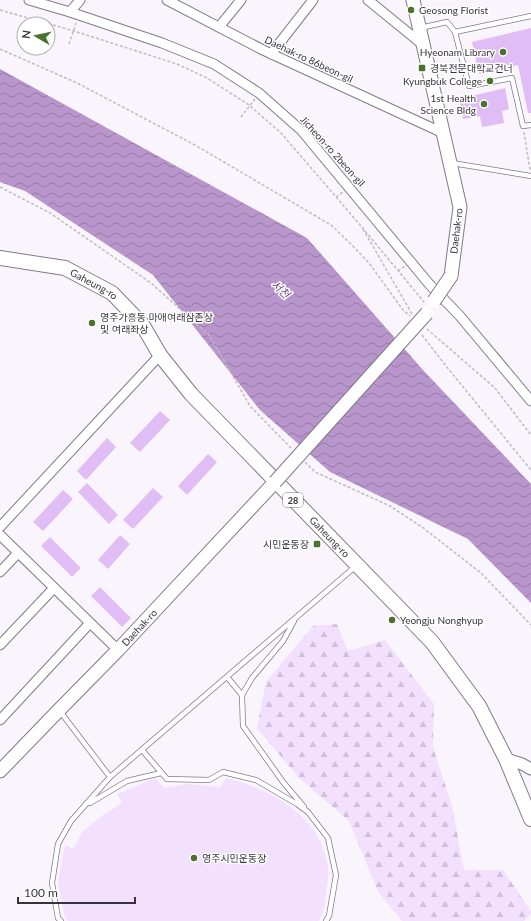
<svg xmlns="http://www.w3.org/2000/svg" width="531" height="921" font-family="Lato,'Noto Sans KR',sans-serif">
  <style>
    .grass { fill: #f2e0fe }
    .forest { fill: url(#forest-firs) }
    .water { fill: url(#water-waves) }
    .building { fill: #e0bdf5 }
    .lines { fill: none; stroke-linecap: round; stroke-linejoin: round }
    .service-casing { stroke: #84798a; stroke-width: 6 }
    .minor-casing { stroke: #84798a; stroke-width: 11 }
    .tertiary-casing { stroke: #84798a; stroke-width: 13 }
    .secondary-casing { stroke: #84798a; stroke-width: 15 }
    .primary-casing { stroke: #84798a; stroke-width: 16 }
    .path { stroke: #bfbac2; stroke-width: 1.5; stroke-dasharray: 3 2; stroke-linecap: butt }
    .service { stroke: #fff; stroke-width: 4.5 }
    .minor { stroke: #fff; stroke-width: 9 }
    .tertiary { stroke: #fff; stroke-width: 11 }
    .secondary { stroke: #fff; stroke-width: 13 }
    .primary { stroke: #fff; stroke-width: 14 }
    .secondary-bridge-casing { stroke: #84798a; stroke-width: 15; stroke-linecap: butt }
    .secondary-bridge { stroke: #fff; stroke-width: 13 }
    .poi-dot { fill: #4b712b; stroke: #fff; stroke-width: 1.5 }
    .labels { text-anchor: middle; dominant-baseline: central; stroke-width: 3; stroke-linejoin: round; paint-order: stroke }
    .shield { fill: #fff; stroke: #747076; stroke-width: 1 }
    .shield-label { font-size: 9px; font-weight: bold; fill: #38333b }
    .poi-label { font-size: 10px; fill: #38333b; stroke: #fff; text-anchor: start }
    .street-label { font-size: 10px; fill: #38333b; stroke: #fff }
    .water-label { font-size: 11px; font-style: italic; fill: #6a3e81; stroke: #fff }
  </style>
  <defs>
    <pattern id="forest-firs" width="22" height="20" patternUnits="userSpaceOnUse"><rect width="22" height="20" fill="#f2e0fe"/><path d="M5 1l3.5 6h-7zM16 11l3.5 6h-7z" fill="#d0c1db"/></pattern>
    <pattern id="water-waves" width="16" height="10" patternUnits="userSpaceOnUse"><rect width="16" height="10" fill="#b896cc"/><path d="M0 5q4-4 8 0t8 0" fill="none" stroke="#977ba7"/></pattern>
  </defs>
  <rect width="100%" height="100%" fill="#faf5fd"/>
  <path class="grass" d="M155 778 165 788 187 784 220 787 226 778C272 789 321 817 328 867 329 873 328 880 327 886 326 898 325 910 319 921H68L65 918 58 883 65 845 74 849 82 832 103 815 122 803 117 794Z"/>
  <path class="forest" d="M337 624 348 651 385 640 434 704 433 747 452 806 464 870H503L531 911V914L524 921H402L378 892 349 821 299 778 257 728 266 682 313 626Z"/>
  <path class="water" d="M0 69 307 238 423 370 531 484V603L468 539 330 472 260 410 153 275 25 191 0 182Z"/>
  <g class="building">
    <path d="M531 28V113H528L518 65 479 74 472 42Z"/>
    <path d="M505 88 509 109 502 111 504 123 482 127 480 116 463 119 459 99Z"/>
    <path d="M160 411 170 420 140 452 130 443Z"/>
    <path d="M107 438 116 447 86 480 77 471Z"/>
    <path d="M208 454 217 462 187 495 178 486Z"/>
    <path d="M87 483 118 515 109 524 78 492Z"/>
    <path d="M153 488 163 497 133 529 123 520Z"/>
    <path d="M63 490 73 499 43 531 33 522Z"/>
    <path d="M120 535 130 544 108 569 98 560Z"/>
    <path d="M50 537 81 568 72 577 41 546Z"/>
    <path d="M100 587 131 618 122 627 91 596Z"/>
  </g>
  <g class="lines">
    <g class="service-casing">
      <g id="service">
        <path d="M420 28 447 22 455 32 469 86 512 78 523 126 531 125"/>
        <path d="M455 32 531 16"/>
        <path d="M452 163 531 176"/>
        <path d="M294 621 283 641 252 678 242 695 243 726 283 782 304 807"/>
        <path d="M227 677 242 695"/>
        <path d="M59 710 110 777"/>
        <path d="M142 750 167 779 209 780 223 772 256 780 297 804 308 812 328 838 336 875 329 916 326 921"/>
        <path d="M90 803 127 781 161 773"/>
        <path d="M61 921 58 918 52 883 58 844 71 821 110 777 356 566"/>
      </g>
    </g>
    <g class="minor-casing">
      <g id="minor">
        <path d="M29 0 70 12 162 43 214 64 259 93 302 131 430 285 459 315 531 401"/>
        <path d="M167 0 263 50 443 133"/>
        <path d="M368 0 422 44"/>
        <path d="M70 12 80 0"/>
        <path d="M219 27 241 0"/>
        <path d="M271 54 313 0"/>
        <path d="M0 527 160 355"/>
        <path d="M0 535 118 650"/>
        <path d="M0 572 18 553"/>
        <path d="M0 645 54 588"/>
        <path d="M0 720 90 623"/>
      </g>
    </g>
    <g class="tertiary-casing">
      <path id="tertiary" d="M506 759 522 764 531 769"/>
    </g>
    <g class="secondary-casing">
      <g id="secondary">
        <path d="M413 0 460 207 451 276"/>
        <path id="s1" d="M0 771 59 710 118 650 275 482"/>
      </g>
    </g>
    <g class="primary-casing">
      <g id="primary">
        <path id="s2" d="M0 258 65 268 112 293 142 324 160 355 191 394 432 642 479 706 506 759 531 819"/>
      </g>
    </g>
    <g class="path">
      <path d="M0 10 74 31 177 64 207 78 249 105 281 133 361 226 424 302"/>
      <path d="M69 44 76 23"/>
      <path d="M0 49 77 83 195 145 331 225 350 243 369 263 403 310 410 316"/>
      <path d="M241 117 255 99"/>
      <path d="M524 132 530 170"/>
      <path d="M0 187 50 213 151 283 209 335 250 406 291 448"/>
      <path d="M336 197 343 192"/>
      <path d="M363 229 412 314"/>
      <path d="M398 271 405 266"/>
      <path d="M427 329 495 388 531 435"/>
      <path d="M422 335 446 366 531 470"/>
      <path d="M305 462 315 472 390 506 422 527 481 573 531 625"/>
    </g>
    <use href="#service" class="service"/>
    <use href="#minor" class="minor"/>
    <use href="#tertiary" class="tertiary"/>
    <use href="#secondary" class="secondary"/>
    <use href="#primary" class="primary"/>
    <g class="secondary-bridge-casing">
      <g id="secondary-bridge">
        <path d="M434 301 451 276"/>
        <path d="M275 482 427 313"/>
      </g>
    </g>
    <use href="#secondary-bridge" class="secondary-bridge"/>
  </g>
  <g class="poi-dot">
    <circle cx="411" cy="10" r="4"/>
    <circle cx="503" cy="52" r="4"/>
    <rect x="418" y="64" width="8" height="8" rx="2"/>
    <circle cx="490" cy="81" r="4"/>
    <circle cx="484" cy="104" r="4"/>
    <circle cx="92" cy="323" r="4"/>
    <rect x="313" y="540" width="8" height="8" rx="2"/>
    <circle cx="392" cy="620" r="4"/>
    <circle cx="194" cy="858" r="4"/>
  </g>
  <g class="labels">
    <rect class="shield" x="283" y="493" width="20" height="14" rx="3"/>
    <g class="shield-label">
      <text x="293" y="500">28</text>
    </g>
    <g class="poi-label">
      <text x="419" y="10">Geosong Florist</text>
      <text x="495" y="52" text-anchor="end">Hyeonam Library</text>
      <text x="430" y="68">경북전문대학교건너</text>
      <text x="482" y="81" text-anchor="end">Kyungbuk College</text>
      <text x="476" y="98" text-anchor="end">1st Health<tspan x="476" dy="12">Science Bldg</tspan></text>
      <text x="100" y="317">영주가흥동 마애여래삼존상<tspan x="100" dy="12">및 여래좌상</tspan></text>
      <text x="309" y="544" text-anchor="end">시민운동장</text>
      <text x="400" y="620">Yeongju Nonghyup</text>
      <text x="202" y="858">영주시민운동장</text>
    </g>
    <g class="street-label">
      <text transform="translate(309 59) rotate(25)">Daehak-ro 86beon-gil</text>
      <text transform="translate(333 151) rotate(48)">Jicheon-ro 2beon-gil</text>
      <text transform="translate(456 231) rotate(-83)">Daehak-ro</text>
      <text stroke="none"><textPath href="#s2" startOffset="99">Gaheung-ro</textPath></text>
      <text stroke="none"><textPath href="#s2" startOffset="447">Gaheung-ro</textPath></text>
      <text stroke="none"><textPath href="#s1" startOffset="200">Daehak-ro</textPath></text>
    </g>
    <g class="water-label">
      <text transform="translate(281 289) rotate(42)">서천</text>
    </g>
  </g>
  <g transform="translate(36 36) rotate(279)"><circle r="19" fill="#ffffff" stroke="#afadb1"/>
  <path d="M0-3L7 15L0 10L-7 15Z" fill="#4b712b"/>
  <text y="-6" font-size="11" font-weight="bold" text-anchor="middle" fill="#38333b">N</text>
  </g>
  <path d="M18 897v6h117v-6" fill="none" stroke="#38333b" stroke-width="2"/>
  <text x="24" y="897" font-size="12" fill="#38333b" stroke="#ffffff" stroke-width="3" paint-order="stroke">100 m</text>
</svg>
